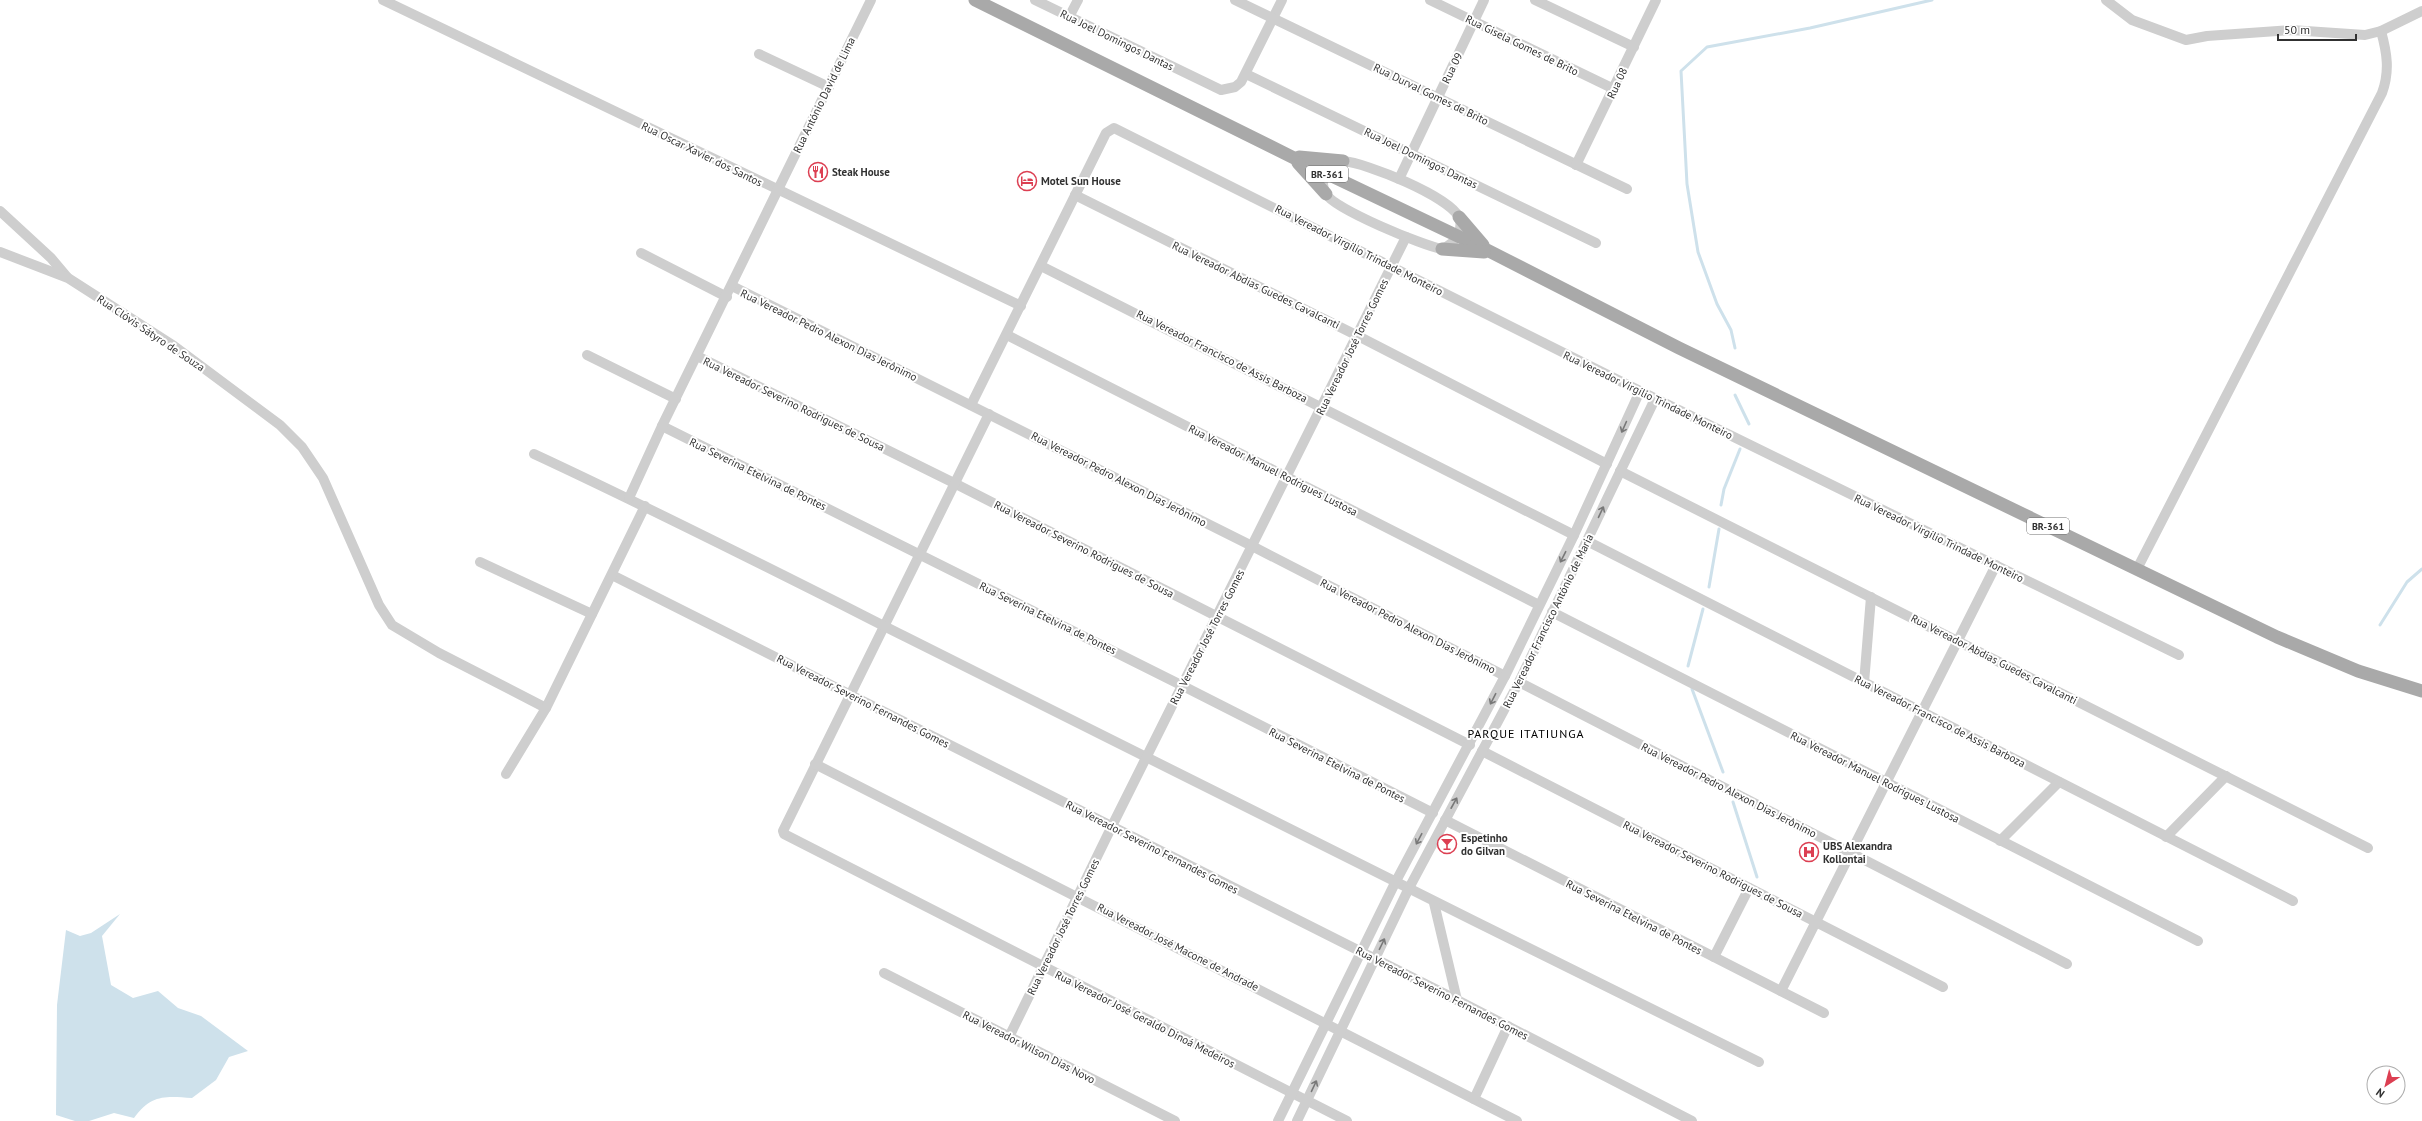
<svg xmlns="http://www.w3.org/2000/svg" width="2422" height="1121" font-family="'PT Sans',sans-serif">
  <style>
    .water { fill: #cee1eb }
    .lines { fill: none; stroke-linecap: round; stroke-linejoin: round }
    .stream { stroke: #cee1eb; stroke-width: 3 }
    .minor { stroke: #cecece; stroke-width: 10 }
    .major { stroke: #a9a9a9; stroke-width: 13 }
    .oneway { stroke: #787878 }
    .labels { text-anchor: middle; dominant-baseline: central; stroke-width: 4; stroke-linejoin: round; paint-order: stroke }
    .shield { fill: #fff; stroke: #6f6f6f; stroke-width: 1 }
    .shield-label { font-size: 10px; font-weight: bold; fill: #313131 }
    .street-label { font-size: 11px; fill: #313131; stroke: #fff }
    .poi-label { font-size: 11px; font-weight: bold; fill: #313131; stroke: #fff; text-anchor: start }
    .neighbourhood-label { font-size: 12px; letter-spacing: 1px; fill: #000; stroke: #fff }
  </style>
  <rect width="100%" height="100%" fill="#fff"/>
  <path class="water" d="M120 914 102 936 111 985 133 998 158 991 178 1008 201 1016 248 1051 229 1057 216 1080 192 1098C166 1096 151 1094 134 1118L114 1113 89 1121H75L56 1115 57 1005 66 930 80 936 91 933Z"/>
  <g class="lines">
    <g class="stream">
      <path d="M1735 348 1731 330 1717 304 1698 252 1687 184 1681 71 1707 47 1810 28 1932 0"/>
      <path d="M1735 395 1749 424"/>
      <path d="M1721 505 1724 489 1740 449"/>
      <path d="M1709 587 1719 529"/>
      <path d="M2380 625 2407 582 2422 569"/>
      <path d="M1688 666 1703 609"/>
      <path d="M1692 689 1723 772"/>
      <path d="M1733 802 1757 877"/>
    </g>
    <g class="minor">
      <path d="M383 0 1021 306"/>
      <path d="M1035 0 1221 90 1235 87 1241 82 1282 0"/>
      <path d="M1235 0 1627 189"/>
      <path d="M1430 0 1614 89"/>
      <path d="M1535 0 1634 47"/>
      <path d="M2106 0 2132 20 2186 40 2207 36 2291 30 2365 35 2381 31 2422 11"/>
      <path d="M1069 17 1078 0"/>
      <path d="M759 54 829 87"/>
      <path d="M1246 74 1596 243"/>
      <path d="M1343 161C1367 163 1448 196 1459 217 1461 222 1461 227 1459 232 1456 241 1450 245 1442 249 1424 246 1334 209 1326 194 1317 178 1330 167 1343 161Z"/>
      <path d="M1576 165 1656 0"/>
      <path d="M1399 179 1484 0"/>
      <path d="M1075 195 1358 336 1607 464"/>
      <path d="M0 211 51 258 67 277"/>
      <path d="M0 252 68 278 174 346 280 425 302 447 323 478 379 605 392 625 439 653 546 708"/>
      <path d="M641 253 727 297"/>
      <path d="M1041 266 1574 535"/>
      <path d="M732 286 1252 546 1505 676"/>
      <path d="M1007 335 1539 605"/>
      <path d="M587 355 676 399"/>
      <path d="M697 356 954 483 1470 745"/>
      <path d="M971 405 1106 133 1114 128 1640 391 2179 655"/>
      <path d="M989 414 783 831 784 834 1347 1121"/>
      <path d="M662 426 1183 686 1433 813"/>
      <path d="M534 454C659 512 781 574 904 636 1189 777 1473 922 1759 1062"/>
      <path d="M1620 471 2368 848"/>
      <path d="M629 498 662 426 871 0"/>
      <path d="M1587 541 2293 901"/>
      <path d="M480 562 592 614"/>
      <path d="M2137 569 2382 93C2390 71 2387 53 2381 31"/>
      <path d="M612 575 1457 1000 1692 1121"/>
      <path d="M1552 612 2198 941"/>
      <path d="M1519 682 2067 964"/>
      <path d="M1864 683 1871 597"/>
      <path d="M1482 751 1943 987"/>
      <path d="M815 764 1517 1121"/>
      <path d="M506 774 546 708 645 506"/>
      <path d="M1445 820 1824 1013"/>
      <path d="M2166 837 2226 776"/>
      <path d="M2000 841 2059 782"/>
      <path d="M1434 903 1457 1000"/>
      <path d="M1714 957 1749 888"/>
      <path d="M884 973 1175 1121"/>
      <path d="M1781 991 1996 565"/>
      <path d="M1009 1037 1112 826 1406 237"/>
      <path d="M1474 1099 1508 1026"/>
      <path d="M1278 1121 1395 883 1505 676 1574 535 1640 391"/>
      <path d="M1297 1121 1408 890 1519 682 1655 399"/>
    </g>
    <g class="major">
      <path d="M975 0 1294 158 1487 250 1679 348 2277 637 2358 671 2422 691"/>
      <path d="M1299 157 1343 161"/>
      <path d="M1298 163 1326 194"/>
      <path d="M1459 217 1483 245"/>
      <path d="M1442 249 1484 252"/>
    </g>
  </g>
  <defs><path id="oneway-shaft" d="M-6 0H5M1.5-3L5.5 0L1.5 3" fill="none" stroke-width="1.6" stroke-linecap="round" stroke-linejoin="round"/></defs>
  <g class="oneway">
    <use href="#oneway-shaft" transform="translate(1624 427) rotate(114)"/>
    <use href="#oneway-shaft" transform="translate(1601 512) rotate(-65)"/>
    <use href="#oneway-shaft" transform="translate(1563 557) rotate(117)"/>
    <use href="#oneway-shaft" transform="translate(1493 699) rotate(117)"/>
    <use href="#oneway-shaft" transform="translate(1454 803) rotate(-61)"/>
    <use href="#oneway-shaft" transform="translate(1419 839) rotate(118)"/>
    <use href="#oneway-shaft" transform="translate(1382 944) rotate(-64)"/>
    <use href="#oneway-shaft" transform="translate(1314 1086) rotate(-65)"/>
  </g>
  <defs>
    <g id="restaurant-ring" transform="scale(1)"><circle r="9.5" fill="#fff" stroke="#dc3f52" stroke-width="1.5"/><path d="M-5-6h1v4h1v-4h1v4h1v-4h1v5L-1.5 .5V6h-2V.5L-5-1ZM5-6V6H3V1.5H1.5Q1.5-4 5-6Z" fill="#dc3f52"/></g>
    <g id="hotel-ring" transform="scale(1)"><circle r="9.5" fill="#fff" stroke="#dc3f52" stroke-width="1.5"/><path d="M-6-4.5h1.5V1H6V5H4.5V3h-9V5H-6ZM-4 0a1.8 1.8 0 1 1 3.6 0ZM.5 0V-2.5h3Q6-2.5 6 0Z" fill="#dc3f52"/></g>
    <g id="bar-ring" transform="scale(1)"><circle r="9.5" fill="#fff" stroke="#dc3f52" stroke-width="1.5"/><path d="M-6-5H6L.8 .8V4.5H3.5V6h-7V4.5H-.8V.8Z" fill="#dc3f52"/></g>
    <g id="hospital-ring" transform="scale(1)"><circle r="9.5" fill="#fff" stroke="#dc3f52" stroke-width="1.5"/><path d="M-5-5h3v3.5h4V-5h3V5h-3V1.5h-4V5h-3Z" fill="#dc3f52"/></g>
  </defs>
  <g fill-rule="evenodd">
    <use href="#restaurant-ring" x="818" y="172"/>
    <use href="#hotel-ring" x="1027" y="181"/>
    <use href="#bar-ring" x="1447" y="844"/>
    <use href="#hospital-ring" x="1809" y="852"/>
  </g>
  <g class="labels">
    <g class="shield">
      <rect x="1306" y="166" width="42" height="16" rx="3"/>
      <rect x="2027" y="518" width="42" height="16" rx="3"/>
    </g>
    <g class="shield-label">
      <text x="1327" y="174">BR-361</text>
      <text x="2048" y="526">BR-361</text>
    </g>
    <g class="street-label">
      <text transform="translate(1117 40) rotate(26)">Rua Joel Domingos Dantas</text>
      <text transform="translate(1522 45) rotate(26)">Rua Gisela Gomes de Brito</text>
      <text transform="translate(1452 68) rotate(-64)">Rua 09</text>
      <text transform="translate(1617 83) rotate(-65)">Rua 08</text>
      <text transform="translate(1431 94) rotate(26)">Rua Durval Gomes de Brito</text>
      <text transform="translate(824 95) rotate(-64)">Rua António David de Lima</text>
      <text transform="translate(702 154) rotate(26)">Rua Oscar Xavier dos Santos</text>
      <text transform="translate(1421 158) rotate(26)">Rua Joel Domingos Dantas</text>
      <text transform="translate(1359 250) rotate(27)">Rua Vereador Virgílio Trindade Monteiro</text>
      <text transform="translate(1256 285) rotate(26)">Rua Vereador Abdias Guedes Cavalcanti</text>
      <text transform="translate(151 333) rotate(34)">Rua Clóvis Sátyro de Souza</text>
      <text transform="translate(829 335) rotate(26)">Rua Vereador Pedro Alexon Dias Jerônimo</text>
      <text transform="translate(1352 347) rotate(-64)">Rua Vereador José Torres Gomes</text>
      <text transform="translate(1222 356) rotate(27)">Rua Vereador Francisco de Assis Barboza</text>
      <text transform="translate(1648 395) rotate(26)">Rua Vereador Virgílio Trindade Monteiro</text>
      <text transform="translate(794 404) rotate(26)">Rua Vereador Severino Rodrigues de Sousa</text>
      <text transform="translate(1273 470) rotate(27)">Rua Vereador Manuel Rodrigues Lustosa</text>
      <text transform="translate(758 474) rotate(26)">Rua Severina Etelvina de Pontes</text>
      <text transform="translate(1119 479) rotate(27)">Rua Vereador Pedro Alexon Dias Jerônimo</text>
      <text transform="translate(1939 538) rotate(26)">Rua Vereador Virgílio Trindade Monteiro</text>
      <text transform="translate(1084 549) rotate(27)">Rua Vereador Severino Rodrigues de Sousa</text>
      <text transform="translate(1048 618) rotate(26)">Rua Severina Etelvina de Pontes</text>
      <text transform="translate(1548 621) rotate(-64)">Rua Vereador Francisco António de Maria</text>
      <text transform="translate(1408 626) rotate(27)">Rua Vereador Pedro Alexon Dias Jerônimo</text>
      <text transform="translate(1207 637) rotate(-63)">Rua Vereador José Torres Gomes</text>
      <text transform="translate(1994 659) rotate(27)">Rua Vereador Abdias Guedes Cavalcanti</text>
      <text transform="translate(863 701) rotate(27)">Rua Vereador Severino Fernandes Gomes</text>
      <text transform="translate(1940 721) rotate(27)">Rua Vereador Francisco de Assis Barboza</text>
      <text transform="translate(1337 765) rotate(27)">Rua Severina Etelvina de Pontes</text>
      <text transform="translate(1875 777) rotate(27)">Rua Vereador Manuel Rodrigues Lustosa</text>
      <text transform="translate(1729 790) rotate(27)">Rua Vereador Pedro Alexon Dias Jerônimo</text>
      <text transform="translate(1152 847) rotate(27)">Rua Vereador Severino Fernandes Gomes</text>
      <text transform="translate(1713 869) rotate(27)">Rua Vereador Severino Rodrigues de Sousa</text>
      <text transform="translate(1634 917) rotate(27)">Rua Severina Etelvina de Pontes</text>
      <text transform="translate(1063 927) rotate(-64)">Rua Vereador José Torres Gomes</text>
      <text transform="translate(1178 947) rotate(27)">Rua Vereador José Macone de Andrade</text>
      <text transform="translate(1442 993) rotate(27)">Rua Vereador Severino Fernandes Gomes</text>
      <text transform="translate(1145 1019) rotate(27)">Rua Vereador José Geraldo Dinoá Medeiros</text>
      <text transform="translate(1029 1047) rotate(27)">Rua Vereador Wilson Dias Novo</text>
    </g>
    <g class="poi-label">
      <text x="832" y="172">Steak House</text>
      <text x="1041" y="181">Motel Sun House</text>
      <text x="1461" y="838">Espetinho<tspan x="1461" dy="13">do Gilvan</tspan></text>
      <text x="1823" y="846">UBS Alexandra<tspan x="1823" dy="13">Kollontai</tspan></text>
    </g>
    <g class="neighbourhood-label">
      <text x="1526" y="733">PARQUE ITATIUNGA</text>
    </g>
  </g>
  <g transform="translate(2386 1085) rotate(216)"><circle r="19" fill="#ffffff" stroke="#adadad"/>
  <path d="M0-3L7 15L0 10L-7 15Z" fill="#dc3f52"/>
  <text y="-6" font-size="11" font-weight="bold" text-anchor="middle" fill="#313131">N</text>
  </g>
  <path d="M2278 34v6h78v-6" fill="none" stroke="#313131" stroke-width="2"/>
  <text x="2284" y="34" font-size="12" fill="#313131" stroke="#ffffff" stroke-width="3" paint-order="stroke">50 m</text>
</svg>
